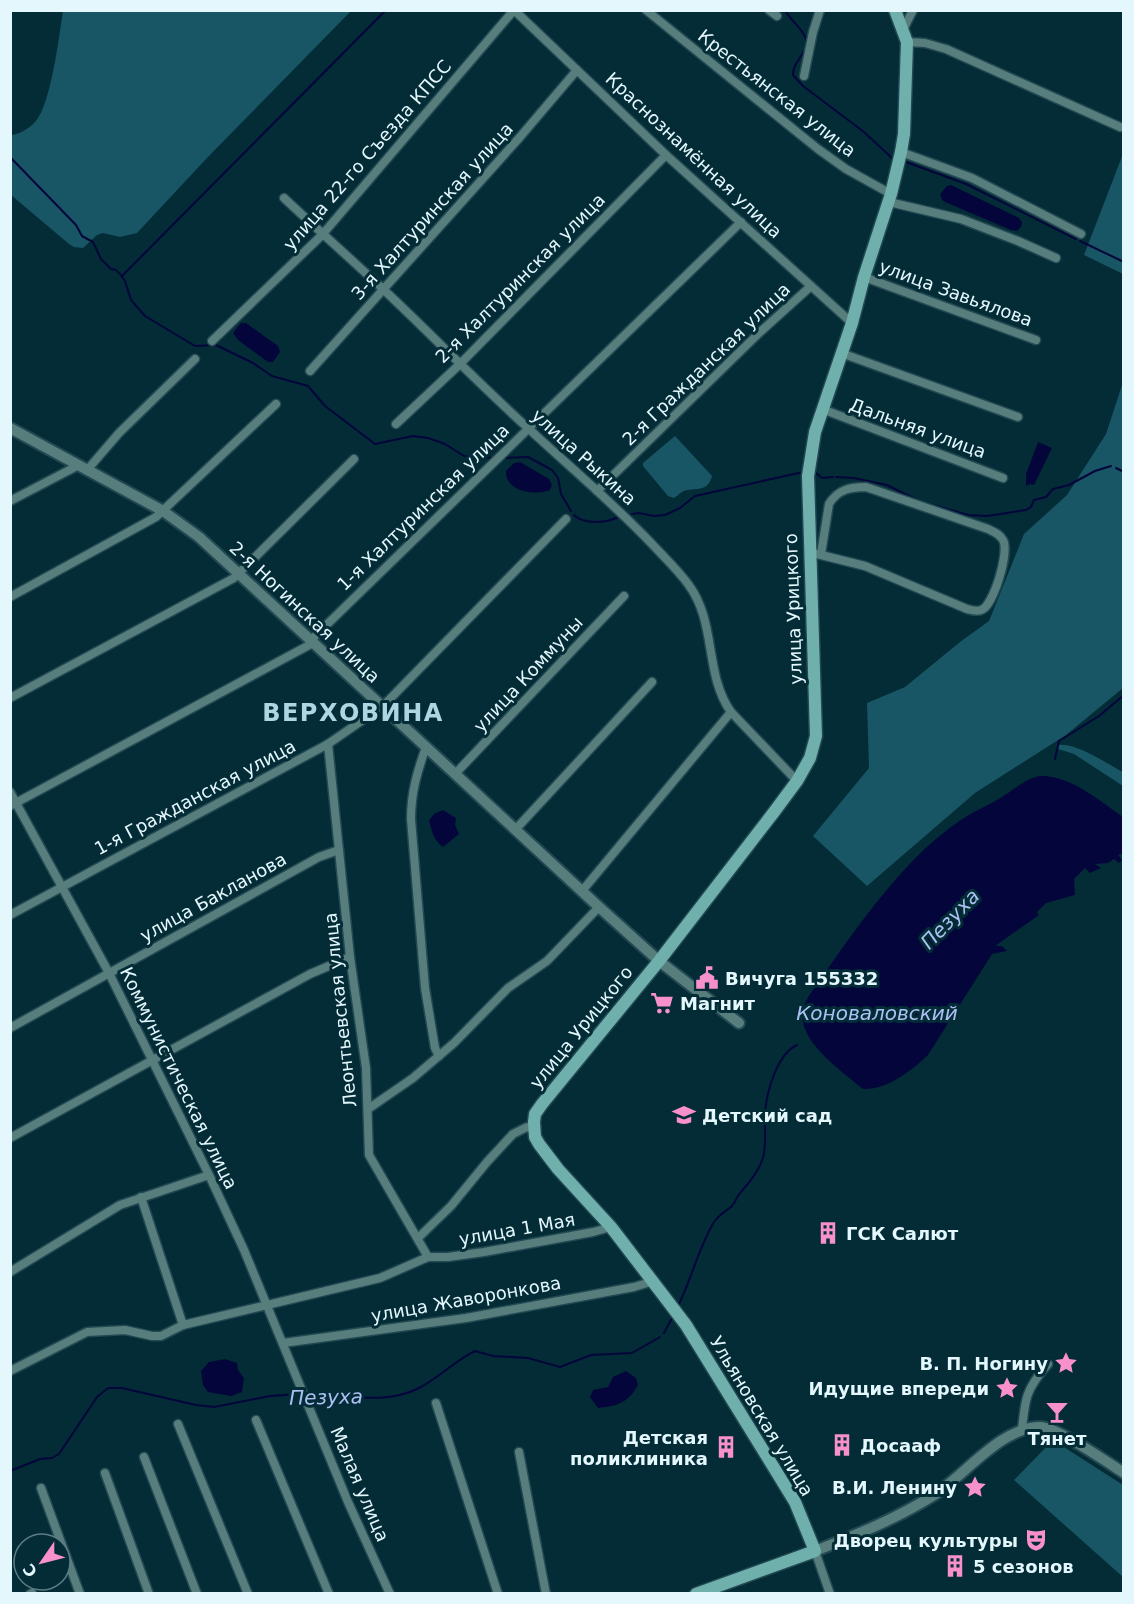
<svg xmlns="http://www.w3.org/2000/svg" width="1134" height="1604" font-family="'DejaVu Sans',sans-serif">
  <style>
    .green { fill: #185665 }
    .water { fill: #04063b }
    .lines { fill: none; stroke-linecap: round; stroke-linejoin: round }
    .stream { stroke: #04063b; stroke-width: 2 }
    .minor-casing { stroke: #224852; stroke-width: 11 }
    .tertiary-casing { stroke: #224852; stroke-width: 14 }
    .secondary-casing { stroke: #224852; stroke-width: 15 }
    .minor { stroke: #577e7c; stroke-width: 8 }
    .tertiary { stroke: #577e7c; stroke-width: 10 }
    .secondary { stroke: #6fb0ad; stroke-width: 12 }
    .labels { text-anchor: middle; dominant-baseline: central; stroke-width: 6; stroke-linejoin: round; paint-order: stroke }
    .street-label { font-size: 18px; fill: #e3f7fd; stroke: #032c36 }
    .poi-label { font-size: 18px; font-weight: bold; fill: #e3f7fd; stroke: #032c36; text-anchor: start }
    .water-label { font-size: 20px; font-style: italic; fill: #acc0f4; stroke: #032c36 }
    .district-label { font-size: 24px; font-weight: bold; letter-spacing: 1.5px; fill: #add6e2; stroke: #032c36 }
  </style>
  <rect width="100%" height="100%" fill="#032c36"/>
  <g class="green">
    <path d="M63 11V10L351 11 206 159 137 233 120 237 103 233 97 235 83 248 74 247 69 244 11 195V135C18 135 30 128 35 122 51 105 59 36 63 11Z"/>
    <path d="M1123 154V274L1084 255Z"/>
    <path d="M1123 382V688L1066 735 975 793 867 886 813 836 869 768 867 703 905 687 960 642 989 621 1024 534 1067 495 1106 434Z"/>
    <path d="M675 436 712 476C708 491 699 488 687 490 681 491 679 495 674 498L668 496 643 466V463Z"/>
    <path d="M1059 745C1077 743 1107 764 1123 772V786L1074 754 1058 749Z"/>
    <path d="M1053 1440 1123 1485V1577L1014 1480Z"/>
  </g>
  <g class="water">
    <path d="M951 185 1019 218 1022 222 1021 227 1017 231 1011 230 945 202 942 200 940 194 947 186Z"/>
    <path d="M241 323H246L278 346 280 352 273 362H268L238 340 233 333Z"/>
    <path d="M1038 442 1052 448 1034 485 1030 484 1026 486V474Z"/>
    <path d="M520 462 549 479 552 485 550 490C536 496 505 492 506 471L514 463Z"/>
    <path d="M1040 776C1070 775 1100 801 1123 817V853L1118 855 1122 860 1119 863 1114 859 1108 863 1095 864 1101 868 1090 873 1085 868 1074 879 1075 895 1046 903 1037 912 1039 915 995 946H1002L1007 951 992 954 928 1055C911 1071 887 1090 863 1089 843 1072 797 1041 803 1011 803 1006 807 1001 808 997 849 939 901 859 961 820 972 812 985 807 997 800 1012 792 1023 779 1040 776Z"/>
    <path d="M443 810 456 818 455 825 459 834 443 847C434 841 431 830 429 820L434 814Z"/>
    <path d="M225 1359 237 1363 238 1370 244 1378 242 1392 231 1396 208 1392 203 1385 201 1371 209 1362Z"/>
    <path d="M626 1371 636 1378 638 1385C628 1403 617 1406 598 1408L590 1397 593 1390 608 1387 613 1377Z"/>
  </g>
  <g class="lines">
    <g class="stream">
      <path d="M785 10C790 20 804 30 806 39 810 52 792 61 793 75L803 86 864 132 893 159"/>
      <path d="M10 157 76 225 82 236 93 242 101 259 111 269 116 270 120 274 125 281 131 300 145 316 195 346 216 345 253 363 272 376 308 386 325 406 375 444 413 436 428 438 445 444 464 456 493 458"/>
      <path d="M906 162 966 184 1076 239"/>
      <path d="M1080 241 1124 262"/>
      <path d="M122 276 386 10"/>
      <path d="M503 458 528 457 552 470 558 478 561 494 571 511"/>
      <path d="M1116 468 1124 472"/>
      <path d="M816 473 822 478 833 477"/>
      <path d="M836 477 854 478 887 485 919 501 968 515 987 516 1026 510 1031 507 1034 500 1046 497 1053 489 1069 485 1095 471 1111 466"/>
      <path d="M632 514 639 513 654 516 665 515 680 508 695 496 803 472"/>
      <path d="M574 515C584 525 607 523 618 517"/>
      <path d="M1055 759 1059 741 1099 716 1124 695"/>
      <path d="M678 1306C692 1278 698 1249 714 1222 719 1215 724 1212 731 1207 735 1203 737 1196 741 1192 750 1182 759 1171 763 1158 767 1144 764 1127 765 1112 767 1091 777 1054 797 1045"/>
      <path d="M664 1333 673 1316"/>
      <path d="M307 1394C344 1393 382 1406 417 1389 438 1379 454 1361 475 1351L493 1356 528 1358 560 1367 591 1355 632 1353 660 1337"/>
      <path d="M10 1471 40 1459 52 1458 59 1454 97 1397 108 1388H122L196 1405 214 1407 270 1396 301 1394"/>
    </g>
    <g class="minor-casing">
      <g id="minor">
        <path d="M514 10 666 155 852 323"/>
        <path d="M646 10 818 149 846 169 891 194"/>
        <path d="M769 10 777 16"/>
        <path d="M903 30 913 10"/>
        <path d="M907 42 925 43 946 49 1120 127"/>
        <path d="M804 76 813 32 820 10"/>
        <path d="M901 152 972 178 1081 234"/>
        <path d="M284 198C317 229 351 259 384 290 433 336 479 384 529 429 570 467 613 503 652 544 664 557 678 570 688 584 717 622 704 674 731 712L797 781"/>
        <path d="M889 202 961 219 1018 241 1056 258"/>
        <path d="M864 277 1036 340"/>
        <path d="M212 341 322 235 514 10"/>
        <path d="M841 353 1018 417"/>
        <path d="M310 371 520 137 577 70"/>
        <path d="M822 409 1003 478"/>
        <path d="M396 424 459 365 666 155"/>
        <path d="M88 469 119 433 195 359"/>
        <path d="M597 491 759 333 811 286"/>
        <path d="M10 501 79 465"/>
        <path d="M809 552 865 566 967 609C971 610 977 612 981 610 993 607 1010 552 1003 540 1000 534 994 532 988 529L866 487C851 487 838 489 829 504L821 554"/>
        <path d="M10 597 156 517 276 404"/>
        <path d="M310 641 741 222"/>
        <path d="M10 698 234 578 354 459"/>
        <path d="M328 744 350 957 366 1068 369 1155 428 1257"/>
        <path d="M426 747C417 772 411 793 411 819L425 988 435 1048 439 1056"/>
        <path d="M455 774 624 596"/>
        <path d="M10 792 109 973 209 1175 244 1250 348 1502 390 1594"/>
        <path d="M10 806 313 643"/>
        <path d="M515 830 652 682"/>
        <path d="M582 891 731 712"/>
        <path d="M10 915 328 744 383 706 566 519"/>
        <path d="M10 1028 319 857 339 850"/>
        <path d="M368 1109 413 1078 454 1043 508 988 547 961 599 907"/>
        <path d="M10 1138 310 974 350 957"/>
        <path d="M141 1197 183 1325"/>
        <path d="M418 1238 451 1206 487 1162 513 1134 527 1127 533 1129"/>
        <path d="M10 1272 120 1205 209 1175"/>
        <path d="M283 1343 466 1318 634 1287 654 1281"/>
        <path d="M10 1371 87 1332 125 1330 152 1336H161L183 1325 380 1278 428 1257H448L484 1252 593 1232 611 1227"/>
        <path d="M436 1403 498 1594"/>
        <path d="M256 1420 329 1594"/>
        <path d="M178 1424 248 1594"/>
        <path d="M1022 1430C1025 1398 1026 1389 1048 1364"/>
        <path d="M519 1452 546 1594"/>
        <path d="M144 1457 197 1594"/>
        <path d="M105 1473 149 1594"/>
        <path d="M41 1488 80 1594"/>
        <path d="M815 1551 830 1594"/>
        <path d="M30 1594 32 1593"/>
      </g>
    </g>
    <g class="tertiary-casing">
      <g id="tertiary">
        <path d="M10 428 163 511 199 537 599 907 659 961 739 1023"/>
        <path d="M815 1551C856 1535 896 1519 934 1495 965 1475 1001 1427 1040 1427 1057 1427 1107 1462 1124 1473"/>
      </g>
    </g>
    <g class="secondary-casing">
      <path id="secondary" d="M696 1594 815 1551 795 1502 686 1325 611 1227 558 1169 539 1144 535 1137 534 1122 535 1114 542 1104 659 961 774 812 797 781 810 758 816 736 808 476 815 432 852 323 864 277 891 194 901 152 904 134 907 42 895 10"/>
    </g>
    <use href="#minor" class="minor"/>
    <use href="#tertiary" class="tertiary"/>
    <use href="#secondary" class="secondary"/>
  </g>
  <defs>
    <g id="civic-bare" transform="scale(1.8)"><path d="M-.6-6.5H3V-4.5H.6V-3L4-1V1h2V6H-6V1h2V-1L-.6-3ZM-1.2 2.5V6h2.4V2.5Z" fill="#f890cc" stroke="#032c36" stroke-width="2.5" paint-order="stroke"/></g>
    <g id="supermarket-bare" transform="scale(1.8)"><path d="M-6-5.5h2.5l.6 2H6L4.5 2H-2.5L-4.4-4H-6ZM-1.5 3.2a1.3 1.3 0 1 0 .1 0ZM3 3.2a1.3 1.3 0 1 0 .1 0Z" fill="#f890cc" stroke="#032c36" stroke-width="2.5" paint-order="stroke"/></g>
    <g id="school-bare" transform="scale(1.8)"><path d="M0-5L7-2L0 1L-7-2ZM-4 1L0 2.5L4 1V4Q0 6-4 4Z" fill="#f890cc" stroke="#032c36" stroke-width="2.5" paint-order="stroke"/></g>
    <g id="building-bare" transform="scale(1.8)"><path d="M-4-6H4V6H1V3H-1V6H-4ZM-2.5-4.3h1.7v1.8h-1.7ZM.8-4.3h1.7v1.8H.8ZM-2.5-1h1.7V.8h-1.7ZM.8-1h1.7V.8H.8Z" fill="#f890cc" stroke="#032c36" stroke-width="2.5" paint-order="stroke"/></g>
    <g id="sight-bare" transform="scale(1.8)"><path d="M0-6L1.8-2.2L6-1.7L2.9 1.2L3.7 5.4L0 3.3L-3.7 5.4L-2.9 1.2L-6-1.7L-1.8-2.2Z" fill="#f890cc" stroke="#032c36" stroke-width="2.5" paint-order="stroke"/></g>
    <g id="bar-bare" transform="scale(1.8)"><path d="M-6-5H6L.8 .8V4.5H3.5V6h-7V4.5H-.8V.8Z" fill="#f890cc" stroke="#032c36" stroke-width="2.5" paint-order="stroke"/></g>
    <g id="theatre-bare" transform="scale(1.8)"><path d="M-5-5.5Q0-4 5-5.5V0Q5 5 0 6Q-5 5-5 0ZM-3.3-2.5H-1v1.5H-3.3ZM1-2.5H3.3v1.5H1ZM-2.8 1Q0 5.5 2.8 1Z" fill="#f890cc" stroke="#032c36" stroke-width="2.5" paint-order="stroke"/></g>
  </defs>
  <g fill-rule="evenodd">
    <use href="#civic-bare" x="707" y="978"/>
    <use href="#supermarket-bare" x="662" y="1003"/>
    <use href="#school-bare" x="684" y="1115"/>
    <use href="#building-bare" x="828" y="1233"/>
    <use href="#sight-bare" x="1066" y="1363"/>
    <use href="#sight-bare" x="1007" y="1388"/>
    <use href="#bar-bare" x="1057" y="1412"/>
    <use href="#building-bare" x="842" y="1445"/>
    <use href="#building-bare" x="726" y="1447"/>
    <use href="#sight-bare" x="975" y="1487"/>
    <use href="#theatre-bare" x="1036" y="1540"/>
    <use href="#building-bare" x="955" y="1566"/>
  </g>
  <g class="labels">
    <g class="street-label">
      <text transform="translate(777 93) rotate(38)">Крестьянская улица</text>
      <text transform="translate(367 155) rotate(-49)">улица 22-го Съезда КПСС</text>
      <text transform="translate(694 155) rotate(43)">Краснознамённая улица</text>
      <text transform="translate(432 211) rotate(-48)">3-я Халтуринская улица</text>
      <text transform="translate(520 278) rotate(-45)">2-я Халтуринская улица</text>
      <text transform="translate(956 293) rotate(20)">улица Завьялова</text>
      <text transform="translate(706 364) rotate(-44)">2-я Гражданская улица</text>
      <text transform="translate(918 428) rotate(20)">Дальняя улица</text>
      <text transform="translate(584 457) rotate(42)">улица Рыкина</text>
      <text transform="translate(423 507) rotate(-44)">1-я Халтуринская улица</text>
      <text transform="translate(793 609) rotate(-92)">улица Урицкого</text>
      <text transform="translate(305 612) rotate(43)">2-я Ногинская улица</text>
      <text transform="translate(528 674) rotate(-47)">улица Коммуны</text>
      <text transform="translate(195 797) rotate(-28)">1-я Гражданская улица</text>
      <text transform="translate(213 897) rotate(-29)">улица Бакланова</text>
      <text transform="translate(340 1010) rotate(-96)">Леонтьевская улица</text>
      <text transform="translate(581 1027) rotate(-51)">улица Урицкого</text>
      <text transform="translate(179 1078) rotate(64)">Коммунистическая улица</text>
      <text transform="translate(517 1229) rotate(-10)">улица 1 Мая</text>
      <text transform="translate(466 1299) rotate(-10)">улица Жаворонкова</text>
      <text transform="translate(762 1416) rotate(59)">Ульяновская улица</text>
      <text transform="translate(360 1484) rotate(67)">Малая улица</text>
    </g>
    <g class="poi-label">
      <text x="725" y="978">Вичуга 155332</text>
      <text x="680" y="1003">Магнит</text>
      <text x="702" y="1115">Детский сад</text>
      <text x="846" y="1233">ГСК Салют</text>
      <text x="1048" y="1363" text-anchor="end">В. П. Ногину</text>
      <text x="989" y="1388" text-anchor="end">Идущие впереди</text>
      <text x="708" y="1437" text-anchor="end">Детская<tspan x="708" dy="21">поликлиника</tspan></text>
      <text x="1057" y="1438" text-anchor="middle">Тянет</text>
      <text x="860" y="1445">Досааф</text>
      <text x="957" y="1487" text-anchor="end">В.И. Ленину</text>
      <text x="1018" y="1540" text-anchor="end">Дворец культуры</text>
      <text x="973" y="1566">5 сезонов</text>
    </g>
    <g class="water-label">
      <text transform="translate(950 919) rotate(-46)">Пезуха</text>
      <text x="877" y="1013">Коноваловский</text>
      <text transform="translate(326 1397) rotate(-1)">Пезуха</text>
    </g>
    <g class="district-label">
      <text x="353" y="713">ВЕРХОВИНА</text>
    </g>
  </g>
  <rect width="1134" height="1604" fill="none" stroke="#e3f7fd" stroke-width="24"/>
  <g transform="translate(42 1562) rotate(235)"><circle r="28" fill="#032c36" stroke="#5d7d86" stroke-width="1.5"/>
  <path d="M0-4.5L10 22L0 15L-10 22Z" fill="#f890cc"/>
  <text y="-9" font-size="16" font-weight="bold" text-anchor="middle" fill="#e3f7fd">С</text>
  </g>
</svg>
